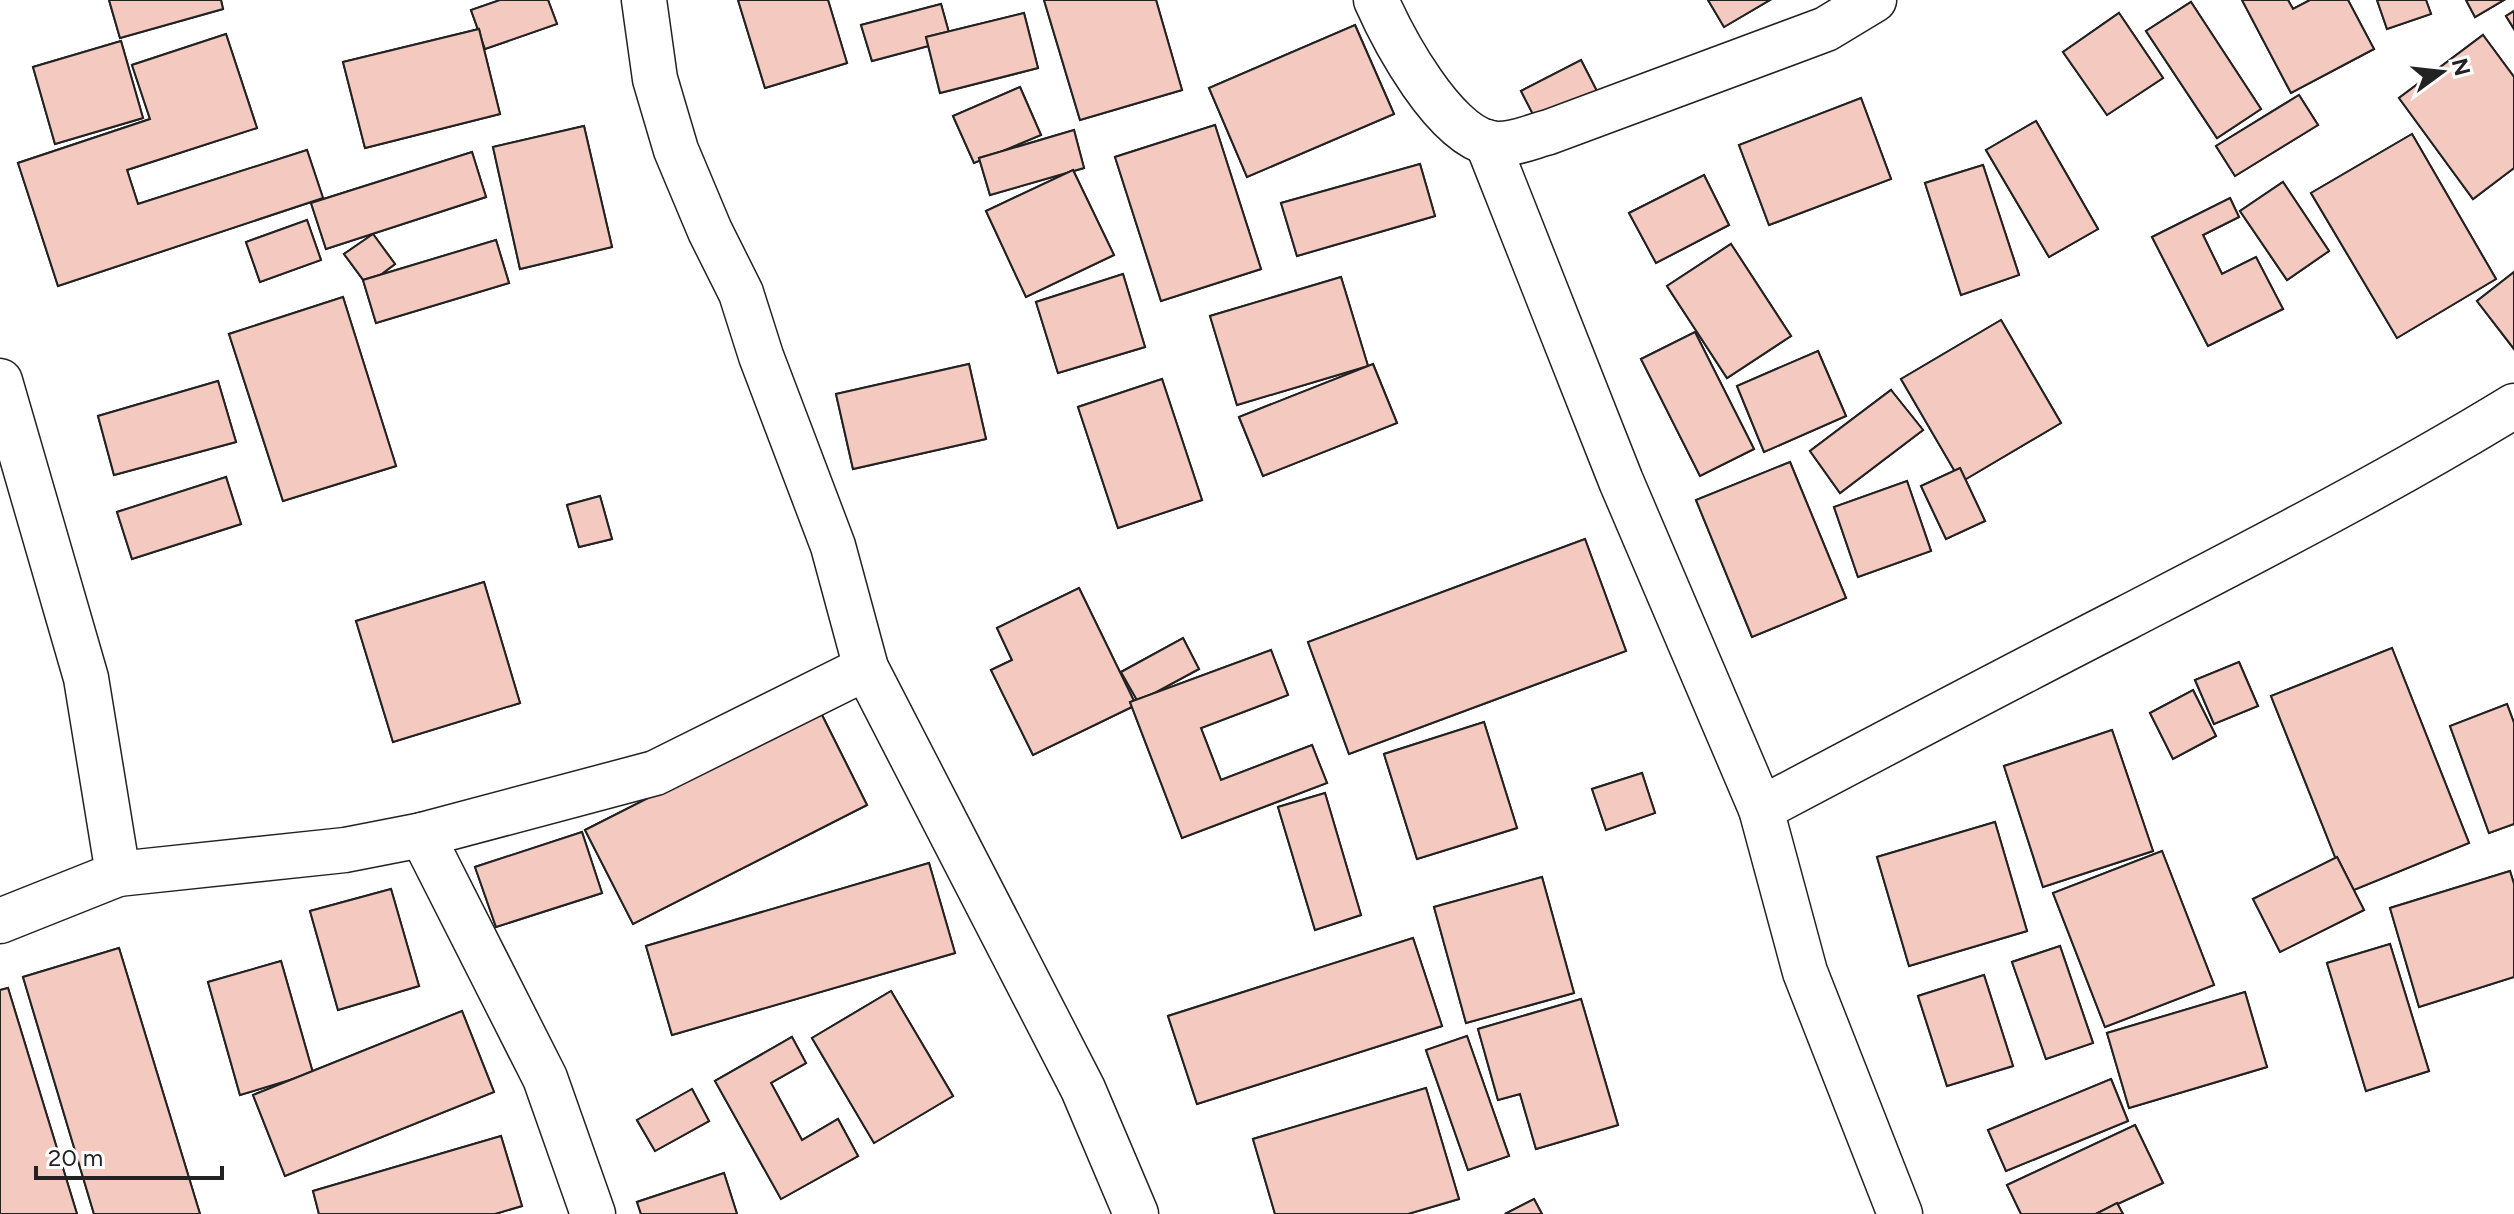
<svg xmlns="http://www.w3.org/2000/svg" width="2514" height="1214" font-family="Figtree,sans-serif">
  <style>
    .building { fill: #f3c9c0; stroke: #222; stroke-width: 2 }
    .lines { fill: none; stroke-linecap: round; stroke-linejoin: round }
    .minor-casing { stroke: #222; stroke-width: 47 }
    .minor { stroke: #fff; stroke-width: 44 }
  </style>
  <rect width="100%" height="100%" fill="#fff"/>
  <g class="building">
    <path d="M109 0H221L223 9 120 38Z"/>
    <path d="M109 0H221L223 9 120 38Z"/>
    <path d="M500 0H548L557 24 485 49 471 10Z"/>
    <path d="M500 0H548L557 24 485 49 471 10Z"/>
    <path d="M738 0H828L847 63 765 88Z"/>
    <path d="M738 0H828L847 63 765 88Z"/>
    <path d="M1044 0H1156L1182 90 1080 120Z"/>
    <path d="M1044 0H1156L1182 90 1080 120Z"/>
    <path d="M1708 0H1770L1724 27Z"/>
    <path d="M1708 0H1770L1724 27Z"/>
    <path d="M2242 0H2288L2293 9 2310 0H2348L2374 49 2291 93Z"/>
    <path d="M2242 0H2288L2293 9 2310 0H2348L2374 49 2291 93Z"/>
    <path d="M2377 0H2426L2431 14 2387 29Z"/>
    <path d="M2377 0H2426L2431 14 2387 29Z"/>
    <path d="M2466 0H2504L2475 17Z"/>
    <path d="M2466 0H2504L2475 17Z"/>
    <path d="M2191 2 2261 109 2217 138 2146 31Z"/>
    <path d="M2191 2 2261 109 2217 138 2146 31Z"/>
    <path d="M941 4 951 40 872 61 861 25Z"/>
    <path d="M941 4 951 40 872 61 861 25Z"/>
    <path d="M2514 11V29L2506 16Z"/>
    <path d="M2514 11V29L2506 16Z"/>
    <path d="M1024 13 1038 68 940 93 926 37Z"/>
    <path d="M1024 13 1038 68 940 93 926 37Z"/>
    <path d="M2119 13 2163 78 2107 115 2063 52Z"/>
    <path d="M2119 13 2163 78 2107 115 2063 52Z"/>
    <path d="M1355 25 1394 114 1247 177 1209 88Z"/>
    <path d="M1355 25 1394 114 1247 177 1209 88Z"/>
    <path d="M479 29 500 114 365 148 343 62Z"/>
    <path d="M479 29 500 114 365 148 343 62Z"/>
    <path d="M226 34 257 128 127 170 138 204 307 150 323 198 58 286 18 163 150 119 132 65Z"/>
    <path d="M226 34 257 128 127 170 138 204 307 150 323 198 58 286 18 163 150 119 132 65Z"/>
    <path d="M2483 35 2514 77V168L2473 199 2399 98Z"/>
    <path d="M2483 35 2514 77V168L2473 199 2399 98Z"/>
    <path d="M121 41 143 118 55 144 33 67Z"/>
    <path d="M121 41 143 118 55 144 33 67Z"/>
    <path d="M1581 60 1601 99 1541 130 1521 91Z"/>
    <path d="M1581 60 1601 99 1541 130 1521 91Z"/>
    <path d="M1020 87 1041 135 974 163 953 116Z"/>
    <path d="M1020 87 1041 135 974 163 953 116Z"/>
    <path d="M2299 95 2318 125 2235 176 2216 146Z"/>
    <path d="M2299 95 2318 125 2235 176 2216 146Z"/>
    <path d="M1861 98 1891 179 1769 225 1739 145Z"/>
    <path d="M1861 98 1891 179 1769 225 1739 145Z"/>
    <path d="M2036 121 2098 229 2049 257 1986 150Z"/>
    <path d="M2036 121 2098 229 2049 257 1986 150Z"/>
    <path d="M1215 125 1261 269 1161 301 1115 157Z"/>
    <path d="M1215 125 1261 269 1161 301 1115 157Z"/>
    <path d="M584 126 612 247 520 269 493 147Z"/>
    <path d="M584 126 612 247 520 269 493 147Z"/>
    <path d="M1074 130 1084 168 990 195 979 158Z"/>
    <path d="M1074 130 1084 168 990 195 979 158Z"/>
    <path d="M2412 134 2496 279 2397 338 2311 193Z"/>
    <path d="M2412 134 2496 279 2397 338 2311 193Z"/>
    <path d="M472 152 486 197 326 249 311 203Z"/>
    <path d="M472 152 486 197 326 249 311 203Z"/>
    <path d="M1420 164 1435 216 1297 256 1281 203Z"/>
    <path d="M1420 164 1435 216 1297 256 1281 203Z"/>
    <path d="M1983 165 2019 275 1961 295 1925 183Z"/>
    <path d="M1983 165 2019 275 1961 295 1925 183Z"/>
    <path d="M1073 170 1114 255 1026 297 986 211Z"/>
    <path d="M1073 170 1114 255 1026 297 986 211Z"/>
    <path d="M1704 175 1729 225 1656 263 1629 213Z"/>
    <path d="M1704 175 1729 225 1656 263 1629 213Z"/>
    <path d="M2283 182 2329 251 2287 280 2240 211Z"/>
    <path d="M2283 182 2329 251 2287 280 2240 211Z"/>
    <path d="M2230 198 2239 217 2203 235 2222 274 2256 257 2283 309 2208 346 2152 237Z"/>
    <path d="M2230 198 2239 217 2203 235 2222 274 2256 257 2283 309 2208 346 2152 237Z"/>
    <path d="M307 220 321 260 260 282 246 242Z"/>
    <path d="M307 220 321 260 260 282 246 242Z"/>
    <path d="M373 234 395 264 367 285 344 254Z"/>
    <path d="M373 234 395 264 367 285 344 254Z"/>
    <path d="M496 240 509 283 376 323 363 280Z"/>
    <path d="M496 240 509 283 376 323 363 280Z"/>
    <path d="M1731 244 1791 336 1727 378 1667 286Z"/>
    <path d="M1731 244 1791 336 1727 378 1667 286Z"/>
    <path d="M2514 272V349L2477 301Z"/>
    <path d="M2514 272V349L2477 301Z"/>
    <path d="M1123 274 1145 347 1058 373 1036 302Z"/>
    <path d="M1123 274 1145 347 1058 373 1036 302Z"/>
    <path d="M1341 277 1368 366 1237 405 1210 316Z"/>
    <path d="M1341 277 1368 366 1237 405 1210 316Z"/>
    <path d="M343 297 396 466 283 501 229 334Z"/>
    <path d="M343 297 396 466 283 501 229 334Z"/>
    <path d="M2001 320 2061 423 1961 482 1901 379Z"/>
    <path d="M2001 320 2061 423 1961 482 1901 379Z"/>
    <path d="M1695 332 1754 449 1700 476 1641 359Z"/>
    <path d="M1695 332 1754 449 1700 476 1641 359Z"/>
    <path d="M1818 351 1846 416 1764 452 1737 386Z"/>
    <path d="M1818 351 1846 416 1764 452 1737 386Z"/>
    <path d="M969 364 986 439 853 469 836 394Z"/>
    <path d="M969 364 986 439 853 469 836 394Z"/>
    <path d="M1373 364 1397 423 1263 476 1239 417Z"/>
    <path d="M1373 364 1397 423 1263 476 1239 417Z"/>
    <path d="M1162 379 1202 500 1118 528 1078 407Z"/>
    <path d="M1162 379 1202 500 1118 528 1078 407Z"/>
    <path d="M218 381 236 442 114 475 98 416Z"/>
    <path d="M218 381 236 442 114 475 98 416Z"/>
    <path d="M1891 390 1923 430 1840 493 1810 451Z"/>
    <path d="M1891 390 1923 430 1840 493 1810 451Z"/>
    <path d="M1790 462 1846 598 1752 637 1696 500Z"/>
    <path d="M1790 462 1846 598 1752 637 1696 500Z"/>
    <path d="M1960 468 1985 521 1946 539 1921 486Z"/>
    <path d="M1960 468 1985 521 1946 539 1921 486Z"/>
    <path d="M226 477 241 524 132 559 117 512Z"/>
    <path d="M226 477 241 524 132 559 117 512Z"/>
    <path d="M1907 481 1931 551 1858 577 1834 507Z"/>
    <path d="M1907 481 1931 551 1858 577 1834 507Z"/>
    <path d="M600 496 612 539 579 547 567 505Z"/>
    <path d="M600 496 612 539 579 547 567 505Z"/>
    <path d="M1585 539 1626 651 1349 754 1308 642Z"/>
    <path d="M1585 539 1626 651 1349 754 1308 642Z"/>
    <path d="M484 582 520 703 393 742 356 621Z"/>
    <path d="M484 582 520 703 393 742 356 621Z"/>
    <path d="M1079 588 1136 705 1033 755 991 670 1012 660 997 628Z"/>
    <path d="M1079 588 1136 705 1033 755 991 670 1012 660 997 628Z"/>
    <path d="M1183 638 1199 669 1138 702 1121 672Z"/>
    <path d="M1183 638 1199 669 1138 702 1121 672Z"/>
    <path d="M2392 648 2469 843 2349 892 2271 696Z"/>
    <path d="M2392 648 2469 843 2349 892 2271 696Z"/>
    <path d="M1271 650 1288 695 1201 728 1221 780 1312 745 1327 783 1182 838 1130 702Z"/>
    <path d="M1271 650 1288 695 1201 728 1221 780 1312 745 1327 783 1182 838 1130 702Z"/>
    <path d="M2239 662 2258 706 2214 724 2195 680Z"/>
    <path d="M2239 662 2258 706 2214 724 2195 680Z"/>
    <path d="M2193 690 2216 736 2173 759 2150 713Z"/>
    <path d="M2193 690 2216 736 2173 759 2150 713Z"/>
    <path d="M2507 704 2514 723V824L2489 833 2450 726Z"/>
    <path d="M2507 704 2514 723V824L2489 833 2450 726Z"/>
    <path d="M820 711 867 805 633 924 585 830Z"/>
    <path d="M820 711 867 805 633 924 585 830Z"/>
    <path d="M1484 722 1517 828 1417 859 1384 754Z"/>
    <path d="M1484 722 1517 828 1417 859 1384 754Z"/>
    <path d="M2112 730 2153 851 2043 887 2004 766Z"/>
    <path d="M2112 730 2153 851 2043 887 2004 766Z"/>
    <path d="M1642 773 1655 813 1606 830 1592 789Z"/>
    <path d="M1642 773 1655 813 1606 830 1592 789Z"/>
    <path d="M1325 793 1361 915 1315 930 1278 807Z"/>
    <path d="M1325 793 1361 915 1315 930 1278 807Z"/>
    <path d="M1995 822 2027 931 1909 966 1877 857Z"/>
    <path d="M1995 822 2027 931 1909 966 1877 857Z"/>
    <path d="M582 832 602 893 496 927 475 867Z"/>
    <path d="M582 832 602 893 496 927 475 867Z"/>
    <path d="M2162 851 2214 985 2105 1027 2053 893Z"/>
    <path d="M2162 851 2214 985 2105 1027 2053 893Z"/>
    <path d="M2337 857 2364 910 2280 952 2253 899Z"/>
    <path d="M2337 857 2364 910 2280 952 2253 899Z"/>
    <path d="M929 863 955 953 672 1035 646 946Z"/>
    <path d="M929 863 955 953 672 1035 646 946Z"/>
    <path d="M2510 871 2514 884V977L2419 1007 2390 908Z"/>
    <path d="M2510 871 2514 884V977L2419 1007 2390 908Z"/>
    <path d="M1542 877 1574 993 1466 1023 1434 907Z"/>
    <path d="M1542 877 1574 993 1466 1023 1434 907Z"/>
    <path d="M391 889 419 986 338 1010 310 911Z"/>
    <path d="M391 889 419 986 338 1010 310 911Z"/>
    <path d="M1413 938 1442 1026 1197 1104 1168 1016Z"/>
    <path d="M1413 938 1442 1026 1197 1104 1168 1016Z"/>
    <path d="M2390 944 2429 1071 2366 1091 2327 963Z"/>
    <path d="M2390 944 2429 1071 2366 1091 2327 963Z"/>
    <path d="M2060 946 2093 1043 2046 1059 2012 962Z"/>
    <path d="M2060 946 2093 1043 2046 1059 2012 962Z"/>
    <path d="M119 948 200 1214H94L23 977Z"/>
    <path d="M119 948 200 1214H94L23 977Z"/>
    <path d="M281 961 313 1073 240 1095 208 982Z"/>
    <path d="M281 961 313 1073 240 1095 208 982Z"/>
    <path d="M1984 975 2013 1066 1947 1086 1918 996Z"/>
    <path d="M1984 975 2013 1066 1947 1086 1918 996Z"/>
    <path d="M8 988 77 1214H0V990Z"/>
    <path d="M8 988 77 1214H0V990Z"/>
    <path d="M891 991 953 1096 874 1143 812 1038Z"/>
    <path d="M891 991 953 1096 874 1143 812 1038Z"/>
    <path d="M2245 992 2267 1067 2129 1108 2107 1033Z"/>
    <path d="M2245 992 2267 1067 2129 1108 2107 1033Z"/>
    <path d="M1581 999 1618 1125 1536 1149 1520 1094 1498 1100 1478 1029Z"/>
    <path d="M1581 999 1618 1125 1536 1149 1520 1094 1498 1100 1478 1029Z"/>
    <path d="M462 1011 494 1092 285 1176 253 1095Z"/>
    <path d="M462 1011 494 1092 285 1176 253 1095Z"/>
    <path d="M1467 1036 1509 1156 1468 1170 1426 1050Z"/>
    <path d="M1467 1036 1509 1156 1468 1170 1426 1050Z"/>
    <path d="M792 1037 806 1063 771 1083 802 1140 838 1119 858 1156 781 1199 715 1081Z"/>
    <path d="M792 1037 806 1063 771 1083 802 1140 838 1119 858 1156 781 1199 715 1081Z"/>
    <path d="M2111 1079 2128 1121 2006 1171 1988 1130Z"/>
    <path d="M2111 1079 2128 1121 2006 1171 1988 1130Z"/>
    <path d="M1426 1088 1459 1199 1408 1214H1275L1253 1139Z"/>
    <path d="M1426 1088 1459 1199 1408 1214H1275L1253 1139Z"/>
    <path d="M692 1089 709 1121 655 1151 637 1120Z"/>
    <path d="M692 1089 709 1121 655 1151 637 1120Z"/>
    <path d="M2135 1125 2163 1183 2096 1214H2021L2007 1185Z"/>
    <path d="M2135 1125 2163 1183 2096 1214H2021L2007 1185Z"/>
    <path d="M501 1136 522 1206 495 1214H319L313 1191Z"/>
    <path d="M501 1136 522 1206 495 1214H319L313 1191Z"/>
    <path d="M724 1173 737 1214H641L637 1202Z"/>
    <path d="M724 1173 737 1214H641L637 1202Z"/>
    <path d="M1534 1199 1542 1214H1505Z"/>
    <path d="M1534 1199 1542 1214H1505Z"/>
    <path d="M2117 1203 2123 1214H2096Z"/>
    <path d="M2117 1203 2123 1214H2096Z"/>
  </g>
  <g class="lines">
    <g class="minor-casing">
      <g id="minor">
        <path d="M644 0 655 79 676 150 710 231 741 293 761 356 833 546 866 668 1083 1089 1136 1214"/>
        <path d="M1376 0C1394 41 1443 132 1489 143 1509 147 1530 137 1549 132L1826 29 1874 0"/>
        <path d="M1487 142 1621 481 1761 809 1805 972 1900 1214"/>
        <path d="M0 381 86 678 118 874 0 921"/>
        <path d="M1761 809C1882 745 2003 681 2126 618 2257 550 2388 483 2514 406"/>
        <path d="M422 835 545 1078 593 1214"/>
        <path d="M118 874 345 850 422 835 655 773 866 668"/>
      </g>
    </g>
    <use href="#minor" class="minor"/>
  </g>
  <g transform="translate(2442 72) rotate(75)" stroke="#ffffff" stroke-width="6" paint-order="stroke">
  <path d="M0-6L14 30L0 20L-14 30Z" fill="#222222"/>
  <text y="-12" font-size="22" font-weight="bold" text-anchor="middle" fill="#222222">N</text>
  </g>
  <path d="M36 1166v12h186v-12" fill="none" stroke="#222222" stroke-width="4"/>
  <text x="48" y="1166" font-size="24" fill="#222222" stroke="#ffffff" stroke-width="6" paint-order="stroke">20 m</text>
</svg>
